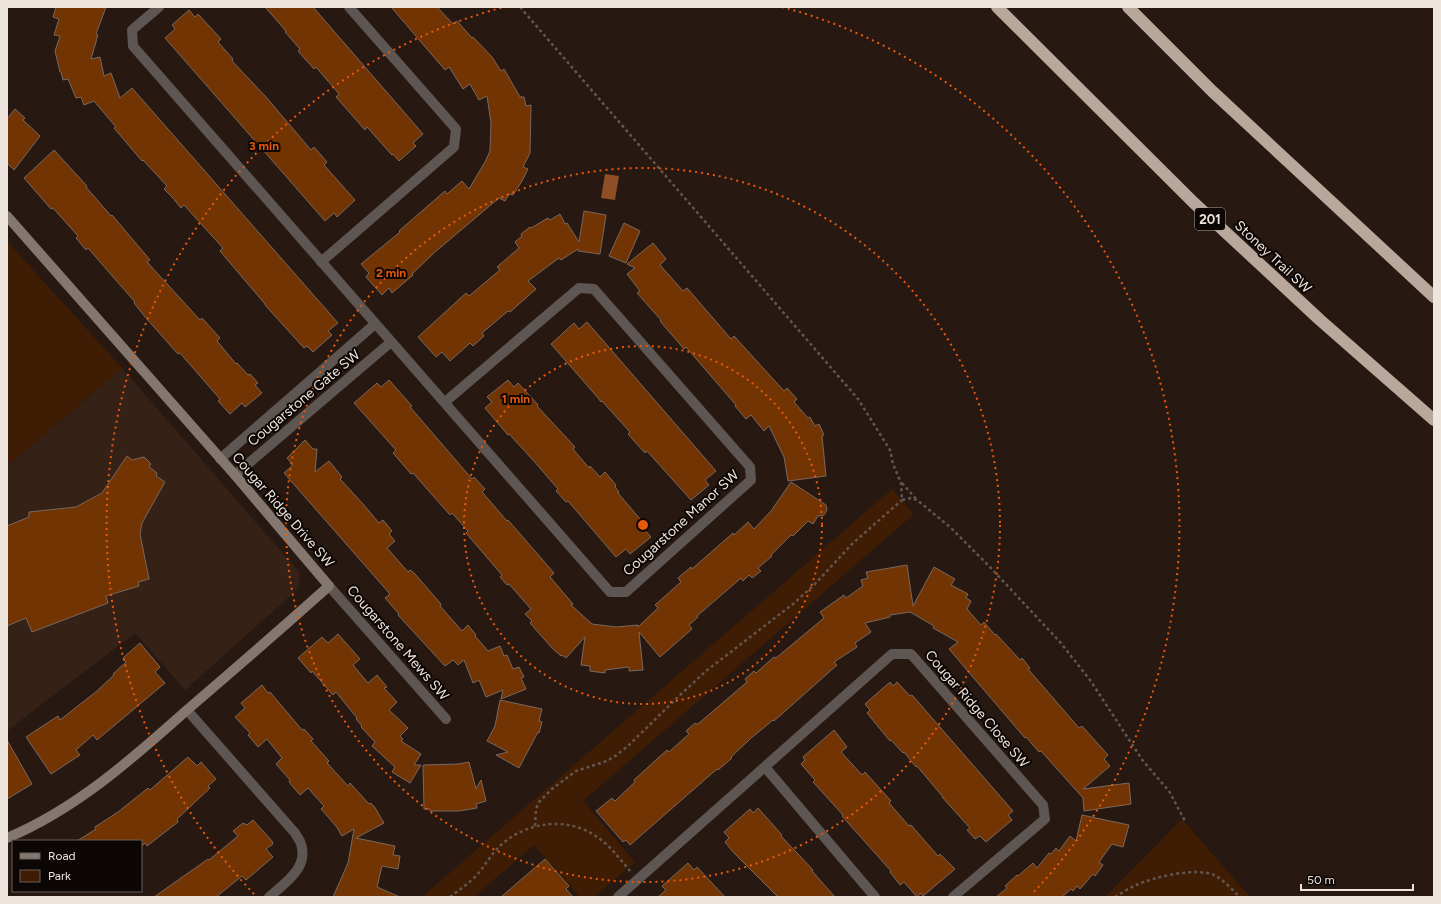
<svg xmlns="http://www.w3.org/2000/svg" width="1441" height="904" font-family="Figtree,sans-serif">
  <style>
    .built { fill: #352115 }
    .green { fill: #3f1c04 }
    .water { fill: #8f4e25 }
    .building { fill: #733404; stroke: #79685e }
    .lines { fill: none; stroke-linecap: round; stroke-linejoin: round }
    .path { stroke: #63564f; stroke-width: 2.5; stroke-dasharray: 3 3; stroke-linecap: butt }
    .street { stroke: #5e5652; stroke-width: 10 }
    .secondary { stroke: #837770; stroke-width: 10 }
    .highway { stroke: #baa79c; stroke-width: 12 }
    .ring { fill: none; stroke: #e8590c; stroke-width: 2; stroke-dasharray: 2 4 }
    .labels { text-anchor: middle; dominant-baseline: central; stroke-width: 4; stroke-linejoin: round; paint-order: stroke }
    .shield { fill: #0c0604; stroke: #aaa19d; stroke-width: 1 }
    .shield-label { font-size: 13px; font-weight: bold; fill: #eee4de }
    .street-label { font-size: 14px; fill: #eee4de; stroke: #0c0604 }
    .centre { fill: #e8590c; stroke: #0c0604; stroke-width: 2 }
    .ring-label { font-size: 12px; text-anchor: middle; font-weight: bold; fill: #e8590c; stroke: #0c0604; stroke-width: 4; stroke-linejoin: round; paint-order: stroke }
  </style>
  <rect width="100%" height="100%" fill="#271911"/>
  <path class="built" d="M122 368 300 573 298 589 185 690 135 633 7 731V465L37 441Z"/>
  <g class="green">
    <path d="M7 241 122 368 37 441 7 465Z"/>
    <path d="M892 489 914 514 583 801 635 862 594 897H580L534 845 474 897H422Z"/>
    <path d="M1182 819 1250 897H1105Z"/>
  </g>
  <path class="water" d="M605 174 619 176 615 200 601 198Z"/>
  <g class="building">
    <path d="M56 7H106L96 34 98 35 91 59 100 57 104 76 111 73 120 98 132 88 338 323 328 331 332 335 313 352 307 346 304 348 265 305V304L220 251 223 248 184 205 181 208 172 197 164 189 167 186 143 160 142 161 114 128 116 127 94 101 84 105 81 97 76 98 68 79 63 80 61 72H60L55 51 60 36 54 35 59 19 53 17Z"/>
    <path d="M265 7H313L423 134 413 143 416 146 399 161 393 154 392 155 367 127 365 130 336 97 339 94 316 67 314 69 298 51 300 49 285 32 286 31Z"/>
    <path d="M391 7H437L453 24 457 21 472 38 473 37 492 57 501 71 504 69 520 97H524L526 106 531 105 530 153 523 167 528 169 522 181 513 195 509 194 505 201 499 198 435 252 412 274 413 275 392 293 389 288 382 295 366 277 369 273 361 264 400 232 399 231 445 191 447 194 462 181 469 189 485 162 490 151 491 123 487 96 479 100 470 84 463 89 449 67 445 70Z"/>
    <path d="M189 10 195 17 198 14 221 39 218 42 233 59 232 61 266 97 311 150 314 147 327 162 324 165 355 200 337 217 334 213 325 221 165 38 175 29 172 25Z"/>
    <path d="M15 109 25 118 23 120 40 136 14 170 7 163V119Z"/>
    <path d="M54 150 87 186 86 187 111 216 112 215 150 260 147 262 200 320 202 318 220 338 217 341 236 364 237 363 248 375 250 374 258 383 255 385 262 393 245 407 242 403 230 414 218 401 220 399 180 353 178 354 146 318 134 303 135 302 114 278 88 248 86 250 76 238 78 236 53 208 51 209 24 178Z"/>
    <path d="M584 211 606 215 600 254 578 251V249L561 260 559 258 528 281 536 289 510 312 508 311 482 333 484 336 473 346 470 343 450 361 442 352 436 357 418 337 466 293 469 296 500 270 497 267 519 248 515 242 522 236 521 234 530 227 531 228 548 218 550 220 560 214 565 224 567 223 579 242Z"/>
    <path d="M624 223 640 231 626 263 609 256Z"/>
    <path d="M653 243 666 259 660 265 683 291 687 288 731 339 734 336 784 391 787 388 797 399 794 402 808 418 810 417 815 426 819 424 824 435 822 436 826 476 788 481 784 457 769 426 764 431 751 415 746 419 735 406 736 405 686 347 684 349 660 321 661 320 637 293 640 291 627 274 635 268 627 264Z"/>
    <path d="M587 322 716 471 705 480 709 485 691 500 647 451 645 453 635 442 628 434 630 432 602 401 601 402 598 398 586 384 551 344 574 323 579 329Z"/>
    <path d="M389 380 412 406 410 407 472 479 474 477 485 489 482 492 507 521 508 520 554 573 550 577 573 604 571 605 592 624 616 627 638 625V627L658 608 655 605 681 582 678 578 691 567 692 569 733 533 734 535 748 522 754 529 771 511 791 482 826 505 827 510 824 515 818 516 813 524 808 521 793 536 791 535 771 555 772 556 758 568 761 571 752 578 749 575 743 581 741 578 697 616 698 617 689 625 692 629 660 657 639 632 643 670 629 671V667L605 670V673L590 671V666L581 665 585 637 566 658 562 655 561 656 552 648 530 623 532 621 525 614 531 609 509 584 507 585 500 577 502 575 466 533 468 531 452 513 450 515 413 473 411 474 393 453 396 450 354 403 377 383 381 387Z"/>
    <path d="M508 380 514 387 518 383 530 396 538 405 537 406 575 447 573 449 589 468 590 466 600 477 605 472 616 485 615 487 619 492 618 493 646 526 643 528 651 537 630 554 626 549 616 557 568 501 566 502 556 491 558 489 533 460 509 434 508 435 485 408 492 402 487 397Z"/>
    <path d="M305 440 313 449H317L315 472 329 461 342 477 340 479 363 504 379 523 383 520 392 531 389 534 395 541 387 548 408 572 410 570 415 574 441 604 440 606 462 631 468 625 476 635 475 636 488 651 500 646 504 656 507 655 513 669 519 667 524 677 521 678 526 689 501 699 503 690 486 697 479 680 473 683 464 660 458 665 453 660 445 666 398 615 399 614 385 598 390 594 284 473 293 465 287 458Z"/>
    <path d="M127 456 132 460 144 457 151 464 149 467 157 473 156 476 165 482 142 523 140 534 149 579 138 582 139 586 106 596 108 603 32 632 26 618 7 626V526L29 517V512L76 507 102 493Z"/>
    <path d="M907 565 913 606 934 567 955 579 951 585 968 594 966 598 971 601 967 609 981 625 984 622 995 635 996 634 1020 660 1022 658 1030 668 1028 669 1079 728 1082 726 1108 755 1104 759 1110 766 1083 789 1129 783 1131 804 1084 811 1083 798 1041 751 1039 752 1026 737 1025 738 949 649 958 642 933 628 934 626 910 612 890 615V617L865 623 871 632 855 643 857 647 834 662 837 665 774 721 773 720 750 739 731 757 732 758 718 770 717 769 630 845 626 840 623 842 596 811 612 798 615 801 635 782 634 780 657 759 667 750 669 752 689 734 686 731 695 723 696 724H698L747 682 745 679 754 671 756 673 774 657 776 658 824 618 820 612 844 595 846 598 863 586 861 580 868 578 866 572Z"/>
    <path d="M338 634 360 659 353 665 368 683 377 675 387 687 384 688 397 702 389 710 408 728 400 736 403 739 401 741 421 754 414 765H421L410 783 392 772 395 767 372 746 375 742 361 727 362 726 356 719 357 718 336 692 333 695 312 671 311 673 298 658 322 637 328 643Z"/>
    <path d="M140 643 160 667 155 672 165 683 97 740 93 735 76 750 80 755 51 774 26 737 58 716 60 720 97 691 114 675 113 674 126 662 123 658Z"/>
    <path d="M890 682 893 686 897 682 910 696 912 695 1013 811 1008 815 1012 820 986 842 980 836 975 839 967 830 970 828 942 797H943L917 766 916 767 904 752 903 753 891 740 890 741 867 713 870 710 865 704Z"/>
    <path d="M262 685 268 693 270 692 302 730 304 729 313 739 311 741 329 761 327 763 348 786 350 783 369 804 371 803 373 806H374L384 823 356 838 395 846 393 855 400 856 398 869 382 866 377 887 400 897H333L348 863 354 829 342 836 336 826 321 809 324 806 308 788 300 795 289 782 290 780 276 764 282 758 267 739 258 747 248 735 250 733 235 717 245 708 241 703Z"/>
    <path d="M500 700 542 709 539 721 542 722 539 733 538 732 519 768 496 755 508 752 487 741 495 726Z"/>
    <path d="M834 730 847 747 841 752 862 775 865 772 891 801 889 803 909 826 911 825 938 856 940 854 955 869 923 896 921 893 917 897 904 882 900 885 890 872 891 871 842 816 843 815 813 782 815 780 801 764 805 760 803 757Z"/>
    <path d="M7 740 32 784 7 799Z"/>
    <path d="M188 757 197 766 201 762 216 779 208 786 210 788 177 819 178 822 147 846 145 843 142 846 141 841H77L96 829 95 827 118 812 148 788 150 790Z"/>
    <path d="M469 762 476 789 481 780 486 801 476 804 477 808 459 811H430V809H424L423 765 458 764Z"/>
    <path d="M758 808 782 835 781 836 813 870 812 871 835 897H778L733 852 725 842 729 838 724 832 750 809 753 813Z"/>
    <path d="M1082 815 1129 825 1123 847 1112 844 1099 862 1103 865 1095 876 1093 874 1080 889 1077 886 1073 891 1071 889 1062 897H996L1007 888 1005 886 1017 875 1018 876 1033 863 1037 868 1049 853 1051 854 1056 848 1059 851 1070 836 1076 841Z"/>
    <path d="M253 820 272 841 273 844 266 849 273 857 246 880 242 876 216 897H154L201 864 208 859 209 860 238 836 233 831 243 823 247 825Z"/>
    <path d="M545 859 569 886 566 889 573 897H501Z"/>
    <path d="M688 863 694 870 697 867 725 897H658L666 890 662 886Z"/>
  </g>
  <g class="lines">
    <g class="path">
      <path d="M520 7 858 399 890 450 893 464 901 483 902 500 911 498 917 500 950 527 988 565 1060 642 1090 680 1143 761 1169 791 1185 821"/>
      <path d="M902 483 917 500"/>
      <path d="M535 826 536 809 539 802 552 789 576 771 604 762 614 757 628 746 678 697 706 671 793 604 814 585 852 544 902 500"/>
      <path d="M450 897C459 890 468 884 476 876 485 866 491 854 501 845 525 823 565 816 594 835 609 844 619 858 630 871"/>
      <path d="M1115 897C1122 893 1129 888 1136 885 1154 877 1196 867 1214 875 1224 880 1232 890 1240 897"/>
    </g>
    <g class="street">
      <path d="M159 7 132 30 133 46 610 592H626L751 480 750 467 594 289 579 288 445 402"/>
      <path d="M321 262 454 147 456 129 349 7"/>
      <path d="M220 459 375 324"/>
      <path d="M235 475 391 342"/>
      <path d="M329 586 446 719"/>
      <path d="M187 710 295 833C297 837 300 840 301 844 309 868 284 884 269 897"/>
      <path d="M765 767 875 897"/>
      <path d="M618 897 892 654H911L1043 805 1045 819 953 897"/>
    </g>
    <path class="secondary" d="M7 216 235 475 329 586C282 628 235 669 187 710 132 759 76 809 7 838"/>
    <g class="highway">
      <path d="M997 7 1193 202 1320 320 1434 420"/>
      <path d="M1128 7 1212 91 1434 297"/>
    </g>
  </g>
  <g class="ring">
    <circle cx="643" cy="525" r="179"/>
    <circle cx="643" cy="525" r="357"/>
    <path d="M254 894A536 536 0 0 1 504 7M782 7A536 536 0 0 1 1032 894"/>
  </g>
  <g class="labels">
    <rect class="shield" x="1195" y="208" width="30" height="22" rx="3"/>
    <g class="shield-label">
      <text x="1210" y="219">201</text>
    </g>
    <g class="street-label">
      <text transform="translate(1273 257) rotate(43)">Stoney Trail SW</text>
      <text transform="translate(304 398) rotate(-40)">Cougarstone Gate SW</text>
      <text transform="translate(283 510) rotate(49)">Cougar Ridge Drive SW</text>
      <text transform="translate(681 523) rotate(-42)">Cougarstone Manor SW</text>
      <text transform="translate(398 643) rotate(49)">Cougarstone Mews SW</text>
      <text transform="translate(977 709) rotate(49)">Cougar Ridge Close SW</text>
    </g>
  </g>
  <circle cx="643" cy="525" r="6" class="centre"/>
  <g class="ring-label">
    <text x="264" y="150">3 min</text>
    <text x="391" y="277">2 min</text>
    <text x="516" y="403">1 min</text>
  </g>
  <rect width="1441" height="904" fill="none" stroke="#eee4de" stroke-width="16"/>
  <rect x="12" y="840" width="130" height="52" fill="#0c0604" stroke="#665f5b"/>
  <rect x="20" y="853" width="20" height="6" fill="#837770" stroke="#665f5b"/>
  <text x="48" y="860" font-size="12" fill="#eee4de">Road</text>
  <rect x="20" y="870" width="20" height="12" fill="#3f1c04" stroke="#665f5b"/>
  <text x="48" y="880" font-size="12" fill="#eee4de">Park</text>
  <path d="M1301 884v6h112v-6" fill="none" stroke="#eee4de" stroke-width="2"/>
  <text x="1307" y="884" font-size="12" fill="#eee4de" stroke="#0c0604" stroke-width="3" paint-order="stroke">50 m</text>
</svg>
